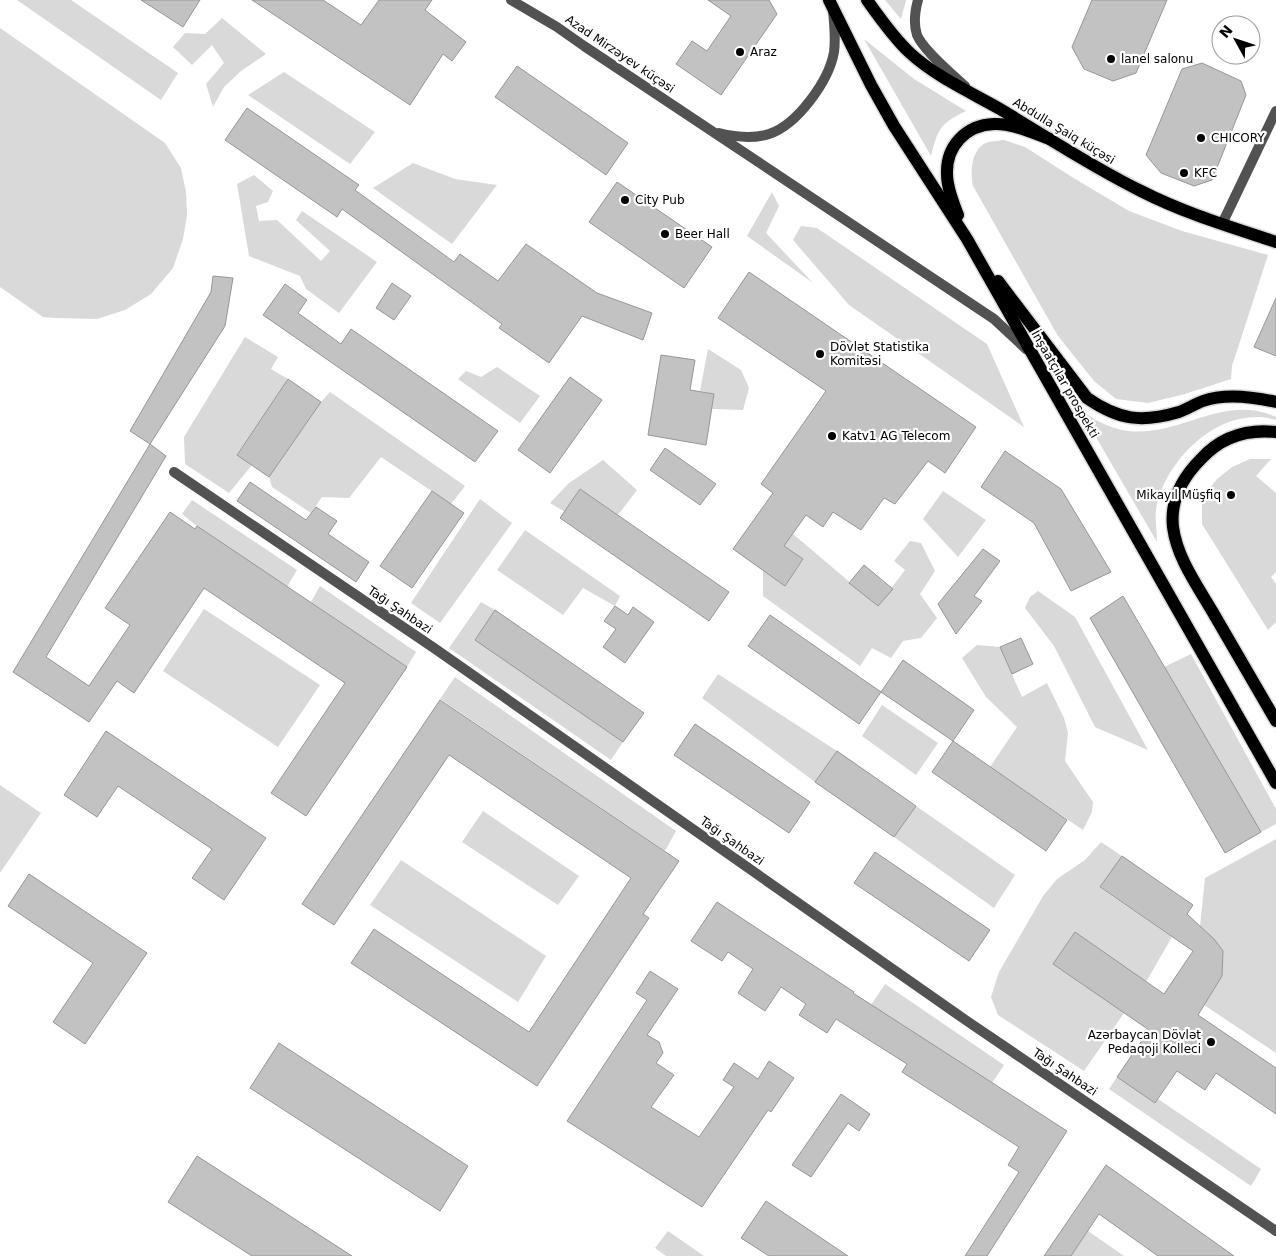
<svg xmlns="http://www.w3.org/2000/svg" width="1276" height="1256" font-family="'DejaVu Sans',sans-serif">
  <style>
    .green { fill: #d9d9d9 }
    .building { fill: #c2c2c2; stroke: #969696 }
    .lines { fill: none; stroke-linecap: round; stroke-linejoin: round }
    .primary-casing { stroke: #dbdbdb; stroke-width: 15 }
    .minor { stroke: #525252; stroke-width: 10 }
    .primary { stroke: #000; stroke-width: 12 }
    .poi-dot { fill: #000; stroke: #fff; stroke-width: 2 }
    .labels { text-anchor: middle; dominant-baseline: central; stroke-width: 4.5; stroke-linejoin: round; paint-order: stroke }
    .poi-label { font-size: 12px; fill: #000; stroke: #fff; text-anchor: start }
    .street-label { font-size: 12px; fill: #000; stroke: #fff }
  </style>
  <rect width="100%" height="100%" fill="#fff"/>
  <g class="green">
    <path d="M17 0H71L178 73 161 100Z"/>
    <path d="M885 0H906L901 19Z"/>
    <path d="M222 18 266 54 241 71 224 87 213 107 206 84 224 63 212 45 192 65 173 47 185 33 205 34Z"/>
    <path d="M0 28 165 143 181 168 186 192 187 215 183 239 173 268 151 294 125 310 97 319 55 318 43 317 0 287Z"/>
    <path d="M864 39 914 79 966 111C940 124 938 128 931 156Z"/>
    <path d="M284 72 375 132 350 164 248 95Z"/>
    <path d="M1004 140 1025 147 1072 177 1129 211 1182 231 1268 255 1232 366 1231 379 1185 394 1148 403 1116 399 1094 381 1058 336 973 186C970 172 971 148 988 142 993 141 999 141 1004 140Z"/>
    <path d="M413 163 455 179 497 185 452 244 373 188Z"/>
    <path d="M254 175 273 191 268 202 256 206 259 221 277 220 321 261 330 251 296 220 302 211 377 262 339 313 306 289 300 276 249 256 237 184Z"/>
    <path d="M772 192 779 206 766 233 813 283 747 236Z"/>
    <path d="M801 226 817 228 987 344 1024 427 849 305 793 240Z"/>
    <path d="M245 337 278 357 271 369 288 379 237 454 252 465 229 493 185 464 184 437Z"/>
    <path d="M708 349 741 370 749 388 743 410 712 409 714 394 700 391Z"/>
    <path d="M497 367 540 396 520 423 458 379 466 371 481 377Z"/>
    <path d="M330 392 465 486 451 504 381 457 349 498 322 497 311 513 272 487 269 477 321 402Z"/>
    <path d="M1079 408C1086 413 1094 420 1102 423 1165 454 1215 389 1276 417V420C1224 404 1169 455 1157 504 1154 515 1157 530 1157 542Z"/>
    <path d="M1250 459H1271L1256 476 1276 493V572L1271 577 1276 584V622L1268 630 1202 524V498L1217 479 1232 467Z"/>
    <path d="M603 460 637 490 618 515 580 489 565 512 550 503 569 483Z"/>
    <path d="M943 491 986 520 958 557 923 519Z"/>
    <path d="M480 499 512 523 440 623 411 603Z"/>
    <path d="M192 500 297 570 287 587 197 526 182 514Z"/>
    <path d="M525 530 620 596 615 606 583 588 563 615 497 570Z"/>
    <path d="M793 534 878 606 905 570 894 561 910 541 921 543 935 571 920 594 937 618 921 638 903 641 891 658 872 648 860 666 763 596V570L785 585 803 560 784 546Z"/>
    <path d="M320 586 416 652 407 667 311 602Z"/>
    <path d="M1038 591 1075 617 1148 750 1095 727 1054 646 1025 608 1030 597Z"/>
    <path d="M481 602 495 610 475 640 623 742 611 760 449 648Z"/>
    <path d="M204 609 320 685 278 747 163 671Z"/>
    <path d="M977 645 1000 647 1022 697 1047 683 1064 718 1068 733 1065 761 1093 802 1092 812 1083 830 990 767 1017 727 986 697 962 658Z"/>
    <path d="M1191 654 1276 809V824L1261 832 1164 667Z"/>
    <path d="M718 674 837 751 815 782 702 698Z"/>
    <path d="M455 677 676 831 665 851 440 699Z"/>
    <path d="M882 705 938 743 916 775 862 736Z"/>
    <path d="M0 785 41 813 0 873Z"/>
    <path d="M916 806 1015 875 994 908 894 837Z"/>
    <path d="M483 811 579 876 558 905 462 842Z"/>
    <path d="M1276 839V1053L1204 1005 1222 976 1223 952 1214 939 1200 926 1205 878Z"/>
    <path d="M1101 842 1122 856 1100 888 1172 937 1146 982 1075 932 1053 964 1124 1013 1084 1071 998 1015 991 997 999 972 1043 896 1057 879 1085 860Z"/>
    <path d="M401 860 546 956 518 1002 370 905Z"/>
    <path d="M885 984 1004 1065 992 1083 871 1005Z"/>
    <path d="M1117 1077 1155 1103 1158 1099 1261 1169 1251 1186 1109 1089Z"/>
    <path d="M668 1231 704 1256H666L655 1248Z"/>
    <path d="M1088 1231 1124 1256H1071Z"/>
  </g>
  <g class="building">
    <path d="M141 0H200L183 27Z"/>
    <path d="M252 0H323L361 25 379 0H432L425 10 466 42 452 61 443 54 410 105Z"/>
    <path d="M708 0H769L777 14 721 95 676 64 692 41 707 51 731 16Z"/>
    <path d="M1092 0H1167L1136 73 1113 81 1084 69 1072 47Z"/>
    <path d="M1202 63 1241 81 1246 95 1212 180 1194 186 1161 173 1146 155 1182 69Z"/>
    <path d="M517 66 628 143 606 175 495 97Z"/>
    <path d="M247 108 359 185 355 190 454 262 460 254 498 281 526 244 597 293 652 313 643 340 582 316 549 363 499 328 502 324 342 209 337 217 225 140Z"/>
    <path d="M617 182 712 247 684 288 589 222Z"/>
    <path d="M749 272 976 427 945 473 928 461 895 504 884 498 861 530 833 512 823 527 806 515 784 546 803 559 785 586 733 549 773 493 761 484 826 391 718 318Z"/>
    <path d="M213 276 233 278 225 326 150 444 130 431 211 292Z"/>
    <path d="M392 283 411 296 394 320 376 308Z"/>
    <path d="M285 284 307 300 298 313 341 344 351 329 498 431 475 462 263 315Z"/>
    <path d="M1276 298V356L1254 347Z"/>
    <path d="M661 355 695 360 690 390 714 394 706 445 648 435Z"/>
    <path d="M570 377 602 400 550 473 518 450Z"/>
    <path d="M288 379 321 402 269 477 237 455Z"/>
    <path d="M150 444 166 456 46 657 89 686 130 625 105 608 170 512 195 529 197 526 407 667 306 816 271 793 345 683 204 588 134 693 117 681 89 722 13 672Z"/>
    <path d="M665 448 716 484 700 505 650 470Z"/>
    <path d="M1005 451 1061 489 1111 572 1071 591 1034 523 981 487Z"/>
    <path d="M250 482 306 520 316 507 337 521 328 534 369 562 356 582 237 501Z"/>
    <path d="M580 489 729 592 709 621 560 518Z"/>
    <path d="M432 491 464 513 412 588 380 566Z"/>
    <path d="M983 549 1000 561 974 596 982 601 956 634 938 604Z"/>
    <path d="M864 565 893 589 878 606 849 583Z"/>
    <path d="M1123 596 1261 832 1225 853 1090 618Z"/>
    <path d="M615 606 628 615 633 607 654 622 625 663 603 647 616 629 604 621Z"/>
    <path d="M495 610 644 713 623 742 475 640Z"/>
    <path d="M770 615 881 692 859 724 748 646Z"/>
    <path d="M1021 638 1033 664 1012 674 1000 647Z"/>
    <path d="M903 660 974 710 953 741 881 692Z"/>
    <path d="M440 700 679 861 643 914 649 918 537 1086 351 963 374 929 529 1032 631 878 449 755 334 925 302 904Z"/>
    <path d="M695 724 810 802 789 833 674 755Z"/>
    <path d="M106 731 266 838 224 900 192 878 212 849 118 786 97 817 64 795Z"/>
    <path d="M953 741 1067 820 1046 851 932 772Z"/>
    <path d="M837 751 916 806 894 837 815 782Z"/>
    <path d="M875 852 990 930 969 961 854 883Z"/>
    <path d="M1122 856 1193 905 1187 914 1214 939 1223 951 1222 976 1198 1015 1276 1068V1114L1216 1073 1205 1090 1177 1071 1155 1103 1117 1077 1149 1030 1053 964 1075 932 1164 994 1193 951 1100 887Z"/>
    <path d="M29 874 147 953 85 1044 53 1022 93 963 8 906Z"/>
    <path d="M717 902 854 992 853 993 1067 1131 987 1256H965L1019 1172 1008 1165 1019 1147 902 1072 907 1064 836 1019 827 1033 799 1015 806 1004 781 987 765 1011 738 993 753 969 728 952 722 961 691 941Z"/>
    <path d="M650 971 678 989 647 1035 659 1042 663 1053 656 1063 674 1075 651 1107 699 1137 734 1087 723 1080 734 1063 758 1079 769 1061 794 1078 771 1112 768 1110 702 1207 567 1121 647 1000 636 993Z"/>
    <path d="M279 1043 468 1166 440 1211 250 1088Z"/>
    <path d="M841 1094 870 1114 859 1131 848 1123 811 1177 792 1165Z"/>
    <path d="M197 1156 352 1256H252L168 1202Z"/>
    <path d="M1106 1165 1234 1256H1158L1099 1214 1071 1256H1044Z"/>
    <path d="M766 1201 848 1256H769L741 1238Z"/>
  </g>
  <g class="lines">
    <g class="primary-casing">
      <g id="primary">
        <path d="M829 0 871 85 894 126 967 239 1276 783"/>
        <path d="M867 0C880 18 893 37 910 53 935 76 970 92 1000 109 1047 137 1092 167 1141 191 1184 213 1231 227 1276 242"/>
        <path d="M958 215C953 202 947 188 947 174 946 146 966 125 994 124 1012 123 1033 133 1050 139"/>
        <path d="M998 281 1087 398C1119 420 1141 423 1179 412 1187 409 1195 404 1203 401 1225 393 1254 397 1276 402"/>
        <path d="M1276 432C1247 429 1221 437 1201 459 1183 477 1170 500 1173 527 1177 559 1199 588 1215 616 1235 651 1256 686 1276 721"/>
      </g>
    </g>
    <g class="minor">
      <path d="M511 0 557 27 584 46 994 319 1026 349"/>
      <path d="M918 0C915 11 913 23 917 35 923 50 952 74 965 86"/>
      <path d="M719 133C735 137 753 139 769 134 797 125 829 81 834 52 836 38 834 24 833 10"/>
      <path d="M1222 224 1276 111"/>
      <path d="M174 472 434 648 967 1021 1276 1231"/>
    </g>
    <use href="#primary" class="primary"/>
  </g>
  <g class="poi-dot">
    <circle cx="740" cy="52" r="5"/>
    <circle cx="1111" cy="59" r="5"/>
    <circle cx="1201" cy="138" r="5"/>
    <circle cx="1184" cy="173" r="5"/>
    <circle cx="625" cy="200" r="5"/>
    <circle cx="665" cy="234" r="5"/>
    <circle cx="820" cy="354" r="5"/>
    <circle cx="832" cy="436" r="5"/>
    <circle cx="1231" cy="495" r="5"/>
    <circle cx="1211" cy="1042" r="5"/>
  </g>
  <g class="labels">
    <g class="poi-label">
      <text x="750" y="52">Araz</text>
      <text x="1121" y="59">lanel salonu</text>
      <text x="1211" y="138">CHICORY</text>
      <text x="1194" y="173">KFC</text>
      <text x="635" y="200">City Pub</text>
      <text x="675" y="234">Beer Hall</text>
      <text x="830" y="347">Dövlət Statistika<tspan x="830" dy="14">Komitəsi</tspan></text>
      <text x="842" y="436">Katv1 AG Telecom</text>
      <text x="1221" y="495" text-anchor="end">Mikayıl Müşfiq</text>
      <text x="1201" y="1035" text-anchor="end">Azərbaycan Dövlət<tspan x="1201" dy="14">Pedaqoji Kolleci</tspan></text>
    </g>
    <g class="street-label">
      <text transform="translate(620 54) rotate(34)">Azad Mirzəyev küçəsi</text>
      <text transform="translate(1064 131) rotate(31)">Abdulla Şaiq küçəsi</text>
      <text transform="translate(1065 384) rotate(60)">İnşaatçılar prospekti</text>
      <text transform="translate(400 610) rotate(34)">Tağı Şahbazi</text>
      <text transform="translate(732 841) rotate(35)">Tağı Şahbazi</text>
      <text transform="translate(1065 1072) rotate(34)">Tağı Şahbazi</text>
    </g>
  </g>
  <g transform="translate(1236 40) rotate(310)"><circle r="24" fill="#ffffff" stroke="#999999"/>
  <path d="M0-4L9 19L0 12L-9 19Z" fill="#000000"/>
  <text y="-8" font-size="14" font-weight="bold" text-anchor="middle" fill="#000000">N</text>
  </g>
</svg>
